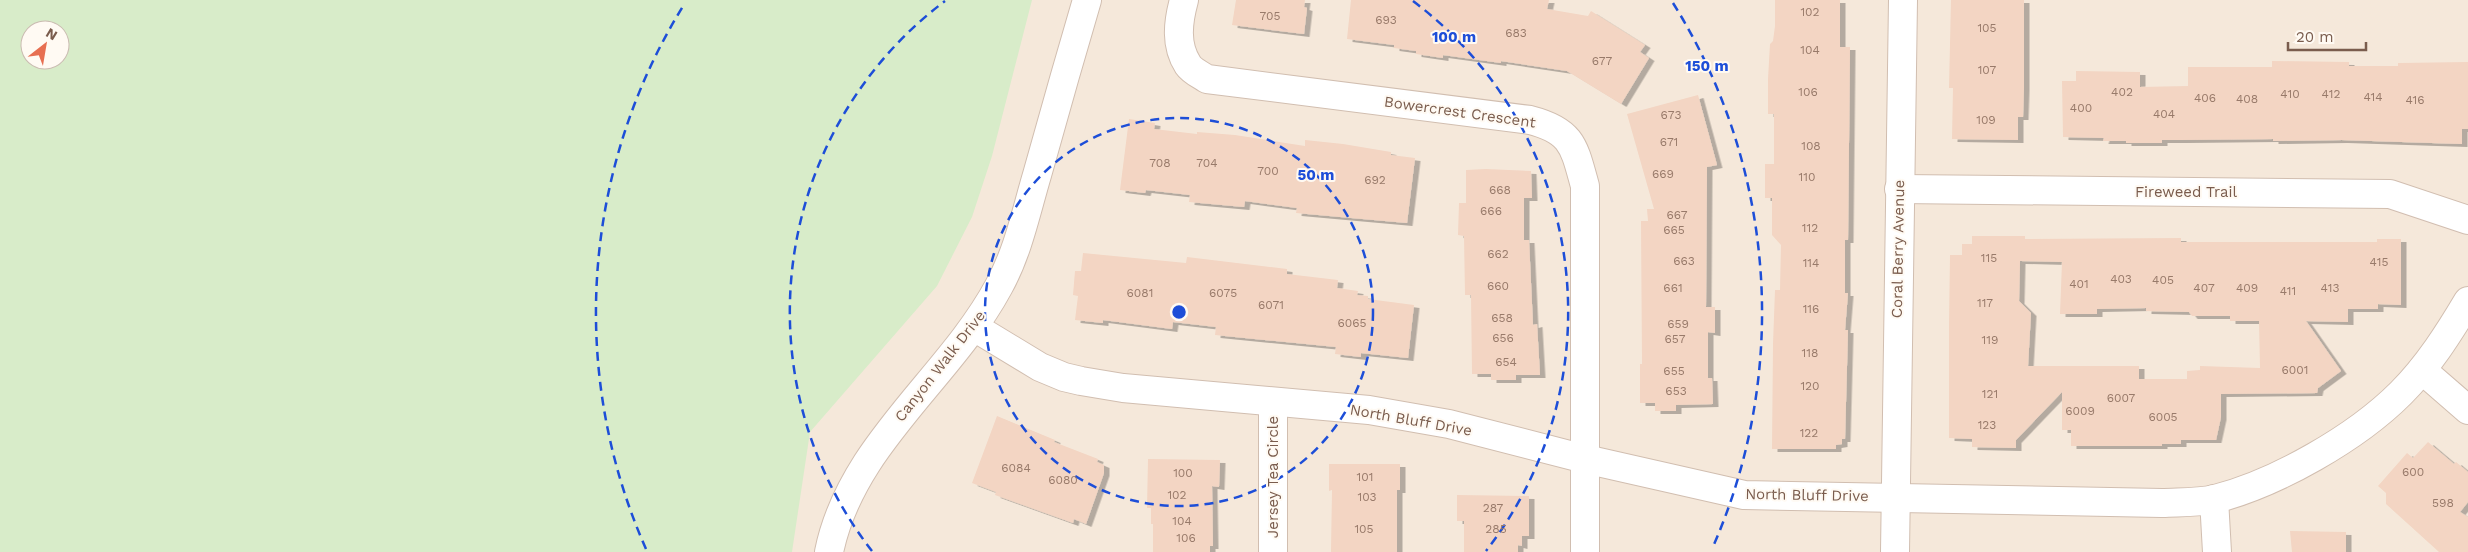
<svg xmlns="http://www.w3.org/2000/svg" width="2468" height="552" font-family="'Work Sans',sans-serif">
  <style>
    .residential { fill: #f5e8da; fill-rule: evenodd }
    .green { fill: #d8ecc9; fill-rule: evenodd }
    .building { fill: #f3d5c3; fill-rule: evenodd; filter: url(#shadow) }
    .lines { fill: none; stroke-linecap: round; stroke-linejoin: round }
    .minor-casing { stroke: #d1beb0; stroke-width: 30 }
    .minor { stroke: #fff; stroke-width: 28 }
    .ring { fill: none; stroke: #1d4ed8; stroke-width: 2.5; stroke-dasharray: 9 6 }
    .labels { text-anchor: middle; dominant-baseline: central; stroke-width: 4; stroke-linejoin: round; paint-order: stroke }
    .number-label { font-size: 12px; fill: #987a6a }
    .street-label { font-size: 15px; fill: #7a5c4d; stroke: #fffaf3 }
    .centre { fill: #1d4ed8; stroke: #fffaf3; stroke-width: 2.5 }
    .ring-label { font-size: 15px; text-anchor: middle; font-weight: bold; fill: #1d4ed8; stroke: #fffaf3; stroke-width: 4; stroke-linejoin: round; paint-order: stroke }
  </style>
  <defs>
    <filter id="shadow"><feDropShadow dx="5.5" dy="3" stdDeviation="0" flood-color="#0004"/></filter>
  </defs>
  <rect width="100%" height="100%" fill="#fdf6ec"/>
  <path class="residential" d="M0 0H2468V552H0ZM30 30H60V60H30Z"/>
  <path class="green" d="M0 0H1032L992 156 972 217 937 286 810 432 792 552H0ZM30 30H60V60H30Z"/>
  <g class="building">
    <path d="M1236 0H1305L1304 7 1307 8 1304 34 1232 25Z"/>
    <path d="M1351 0H1549L1547 9 1588 16 1591 11 1645 45 1640 52 1649 58 1621 104 1567 71 1501 61V63L1443 55V58L1416 54V51L1394 48V45L1347 39Z"/>
    <path d="M1775 0H1840V47H1850L1848 240H1845V293H1848L1845 330H1848L1845 439H1842V444L1836 445V449H1772L1773 344 1775 290H1780L1781 245 1772 235V198H1765V164H1774V114H1768V79L1770 44 1773 41 1775 26Z"/>
    <path d="M1951 0H2024V88L2023 117H2018V140L1952 139 1953 88H1949Z"/>
    <path d="M2272 61 2349 62V66H2398V63L2468 62V129H2462V144L2342 140 2273 141V139L2182 140H2162V143H2126V141H2103L2104 138 2063 137 2062 81H2076V71L2140 72V87L2188 86V67H2272Z"/>
    <path d="M1698 95 1717 165 1707 167 1706 307H1715V333L1708 332V378H1712L1713 404 1676 405V411H1655V403H1640V364H1642L1641 221H1648L1647 209H1654L1627 114Z"/>
    <path d="M1129 119 1155 123 1154 129 1197 134V132L1235 135 1305 146V140L1343 144 1391 152V155L1415 158 1407 223 1296 213 1297 208 1245 201 1244 207 1189 202 1190 195 1146 190 1145 193 1120 190Z"/>
    <path d="M1486 169 1531 171 1532 198H1524V240H1529L1533 325 1537 324 1540 375H1516V380H1491V374H1472L1471 295H1465L1464 236 1458 235 1459 203H1466V170Z"/>
    <path d="M1972 236H2025V239L2181 238V242H2377V239H2401V305L2378 304V309H2348V322L2306 321 2341 371 2318 388 2317 393 2221 394V417L2216 440H2181V444H2162V446H2071V430H2062V392L2016 440V448L1972 447V439L1949 438V324L1950 255H1962V244H1972ZM2020 261 2062 262 2060 314H2097V309L2146 308V311L2189 312 2192 316H2230V321H2259L2260 368 2200 366V370L2187 371V379H2139V366H2028L2031 313 2019 301Z"/>
    <path d="M1083 253 1186 263 1187 257 1287 269V274L1338 280 1337 288 1358 291 1357 295 1368 296V299L1414 305 1408 358 1361 353V357L1335 354 1336 347 1215 335 1216 327 1173 322 1172 329 1103 320V323L1075 320 1078 296 1073 295 1075 271H1081Z"/>
    <path d="M997 416 1055 440 1054 442 1098 459 1097 462 1104 465V473L1086 524 1074 519 1073 523 995 495 996 492 972 483Z"/>
    <path d="M2428 442 2454 464 2456 462 2468 472V502L2460 512 2468 517V552H2439L2386 504V493L2378 486 2407 453 2413 458Z"/>
    <path d="M1148 459 1220 460 1219 487 1212 486 1213 546H1210V552H1153V524H1151V508H1147Z"/>
    <path d="M1329 464H1400V490H1397V552H1331L1332 490 1329 491Z"/>
    <path d="M1457 495 1529 496V536H1522V546L1518 545V552H1464V521H1457Z"/>
    <path d="M2290 531 2346 532V552H2292Z"/>
  </g>
  <g class="lines">
    <g class="minor-casing">
      <g id="minor">
        <path d="M1184 0C1178 22 1175 45 1188 65 1192 71 1201 75 1207 79L1530 120C1573 131 1574 147 1585 186V552"/>
        <path d="M1899 189 2390 194 2468 220"/>
        <path d="M974 327 1040 367 1064 377 1081 381 1123 388 1369 410 1449 424 1585 459 1744 495 2162 503C2179 502 2198 503 2215 499 2277 483 2356 438 2401 393 2428 366 2449 333 2468 301"/>
        <path d="M2422 370 2468 410"/>
        <path d="M2214 499 2217 552"/>
        <path d="M829 552C851 444 949 379 999 286 1018 252 1026 212 1037 175 1053 117 1070 58 1087 0"/>
        <path d="M1273 552V402"/>
        <path d="M1895 552 1903 0"/>
      </g>
    </g>
    <use href="#minor" class="minor"/>
  </g>
  <g class="ring">
    <circle cx="1179" cy="312" r="194"/>
    <path d="M872 551A389 389 0 0 1 945 1M1413 1A389 389 0 0 1 1486 551"/>
    <path d="M646 549A583 583 0 0 1 685 3M1673 3A583 583 0 0 1 1712 549"/>
  </g>
  <g class="labels">
    <g class="number-label">
      <text x="1810" y="12">102</text>
      <text x="1270" y="16">705</text>
      <text x="1386" y="20">693</text>
      <text x="1987" y="28">105</text>
      <text x="1516" y="33">683</text>
      <text x="1810" y="50">104</text>
      <text x="1602" y="61">677</text>
      <text x="1987" y="70">107</text>
      <text x="1808" y="92">106</text>
      <text x="2122" y="92">402</text>
      <text x="2290" y="94">410</text>
      <text x="2331" y="94">412</text>
      <text x="2373" y="97">414</text>
      <text x="2205" y="98">406</text>
      <text x="2247" y="99">408</text>
      <text x="2415" y="100">416</text>
      <text x="2081" y="108">400</text>
      <text x="2164" y="114">404</text>
      <text x="1671" y="115">673</text>
      <text x="1986" y="120">109</text>
      <text x="1669" y="142">671</text>
      <text x="1811" y="146">108</text>
      <text x="1160" y="163">708</text>
      <text x="1207" y="163">704</text>
      <text x="1268" y="171">700</text>
      <text x="1663" y="174">669</text>
      <text x="1807" y="177">110</text>
      <text x="1375" y="180">692</text>
      <text x="1500" y="190">668</text>
      <text x="1491" y="211">666</text>
      <text x="1677" y="215">667</text>
      <text x="1810" y="228">112</text>
      <text x="1674" y="230">665</text>
      <text x="1498" y="254">662</text>
      <text x="1989" y="258">115</text>
      <text x="1684" y="261">663</text>
      <text x="2379" y="262">415</text>
      <text x="1811" y="263">114</text>
      <text x="2121" y="279">403</text>
      <text x="2163" y="280">405</text>
      <text x="2079" y="284">401</text>
      <text x="1498" y="286">660</text>
      <text x="1673" y="288">661</text>
      <text x="2204" y="288">407</text>
      <text x="2247" y="288">409</text>
      <text x="2330" y="288">413</text>
      <text x="2288" y="291">411</text>
      <text x="1140" y="293">6081</text>
      <text x="1223" y="293">6075</text>
      <text x="1985" y="303">117</text>
      <text x="1271" y="305">6071</text>
      <text x="1811" y="309">116</text>
      <text x="1502" y="318">658</text>
      <text x="1352" y="323">6065</text>
      <text x="1678" y="324">659</text>
      <text x="1503" y="338">656</text>
      <text x="1675" y="339">657</text>
      <text x="1990" y="340">119</text>
      <text x="1810" y="353">118</text>
      <text x="1506" y="362">654</text>
      <text x="2295" y="370">6001</text>
      <text x="1674" y="371">655</text>
      <text x="1810" y="386">120</text>
      <text x="1676" y="391">653</text>
      <text x="1990" y="394">121</text>
      <text x="2121" y="398">6007</text>
      <text x="2080" y="411">6009</text>
      <text x="2163" y="417">6005</text>
      <text x="1987" y="425">123</text>
      <text x="1809" y="433">122</text>
      <text x="1016" y="468">6084</text>
      <text x="2413" y="472">600</text>
      <text x="1183" y="473">100</text>
      <text x="1365" y="477">101</text>
      <text x="1063" y="480">6080</text>
      <text x="1177" y="495">102</text>
      <text x="1367" y="497">103</text>
      <text x="2443" y="503">598</text>
      <text x="1493" y="508">287</text>
      <text x="1182" y="521">104</text>
      <text x="1364" y="529">105</text>
      <text x="1496" y="529">285</text>
      <text x="1186" y="538">106</text>
    </g>
    <g class="street-label">
      <text transform="translate(1460 112) rotate(8)">Bowercrest Crescent</text>
      <text x="2186" y="192">Fireweed Trail</text>
      <text transform="translate(1898 249) rotate(-89)">Coral Berry Avenue</text>
      <text transform="translate(940 366) rotate(-52)">Canyon Walk Drive</text>
      <text transform="translate(1411 420) rotate(10)">North Bluff Drive</text>
      <text transform="translate(1273 477) rotate(-90)">Jersey Tea Circle</text>
      <text transform="translate(1807 495) rotate(1)">North Bluff Drive</text>
    </g>
  </g>
  <circle cx="1179" cy="312" r="8" class="centre"/>
  <g class="ring-label">
    <text x="1454" y="42">100 m</text>
    <text x="1707" y="71">150 m</text>
    <text x="1316" y="180">50 m</text>
  </g>
  <g transform="translate(45 45) rotate(31)"><circle r="24" fill="#fffaf3" stroke="#cabbb1"/>
  <path d="M0-4L9 19L0 12L-9 19Z" fill="#e76f51"/>
  <text y="-8" font-size="14" font-weight="bold" text-anchor="middle" fill="#7a5c4d">N</text>
  </g>
  <path d="M2288 42v8h78v-8" fill="none" stroke="#7a5c4d" stroke-width="2.5"/>
  <text x="2296" y="42" font-size="15" fill="#7a5c4d" stroke="#fffaf3" stroke-width="4" paint-order="stroke">20 m</text>
</svg>
